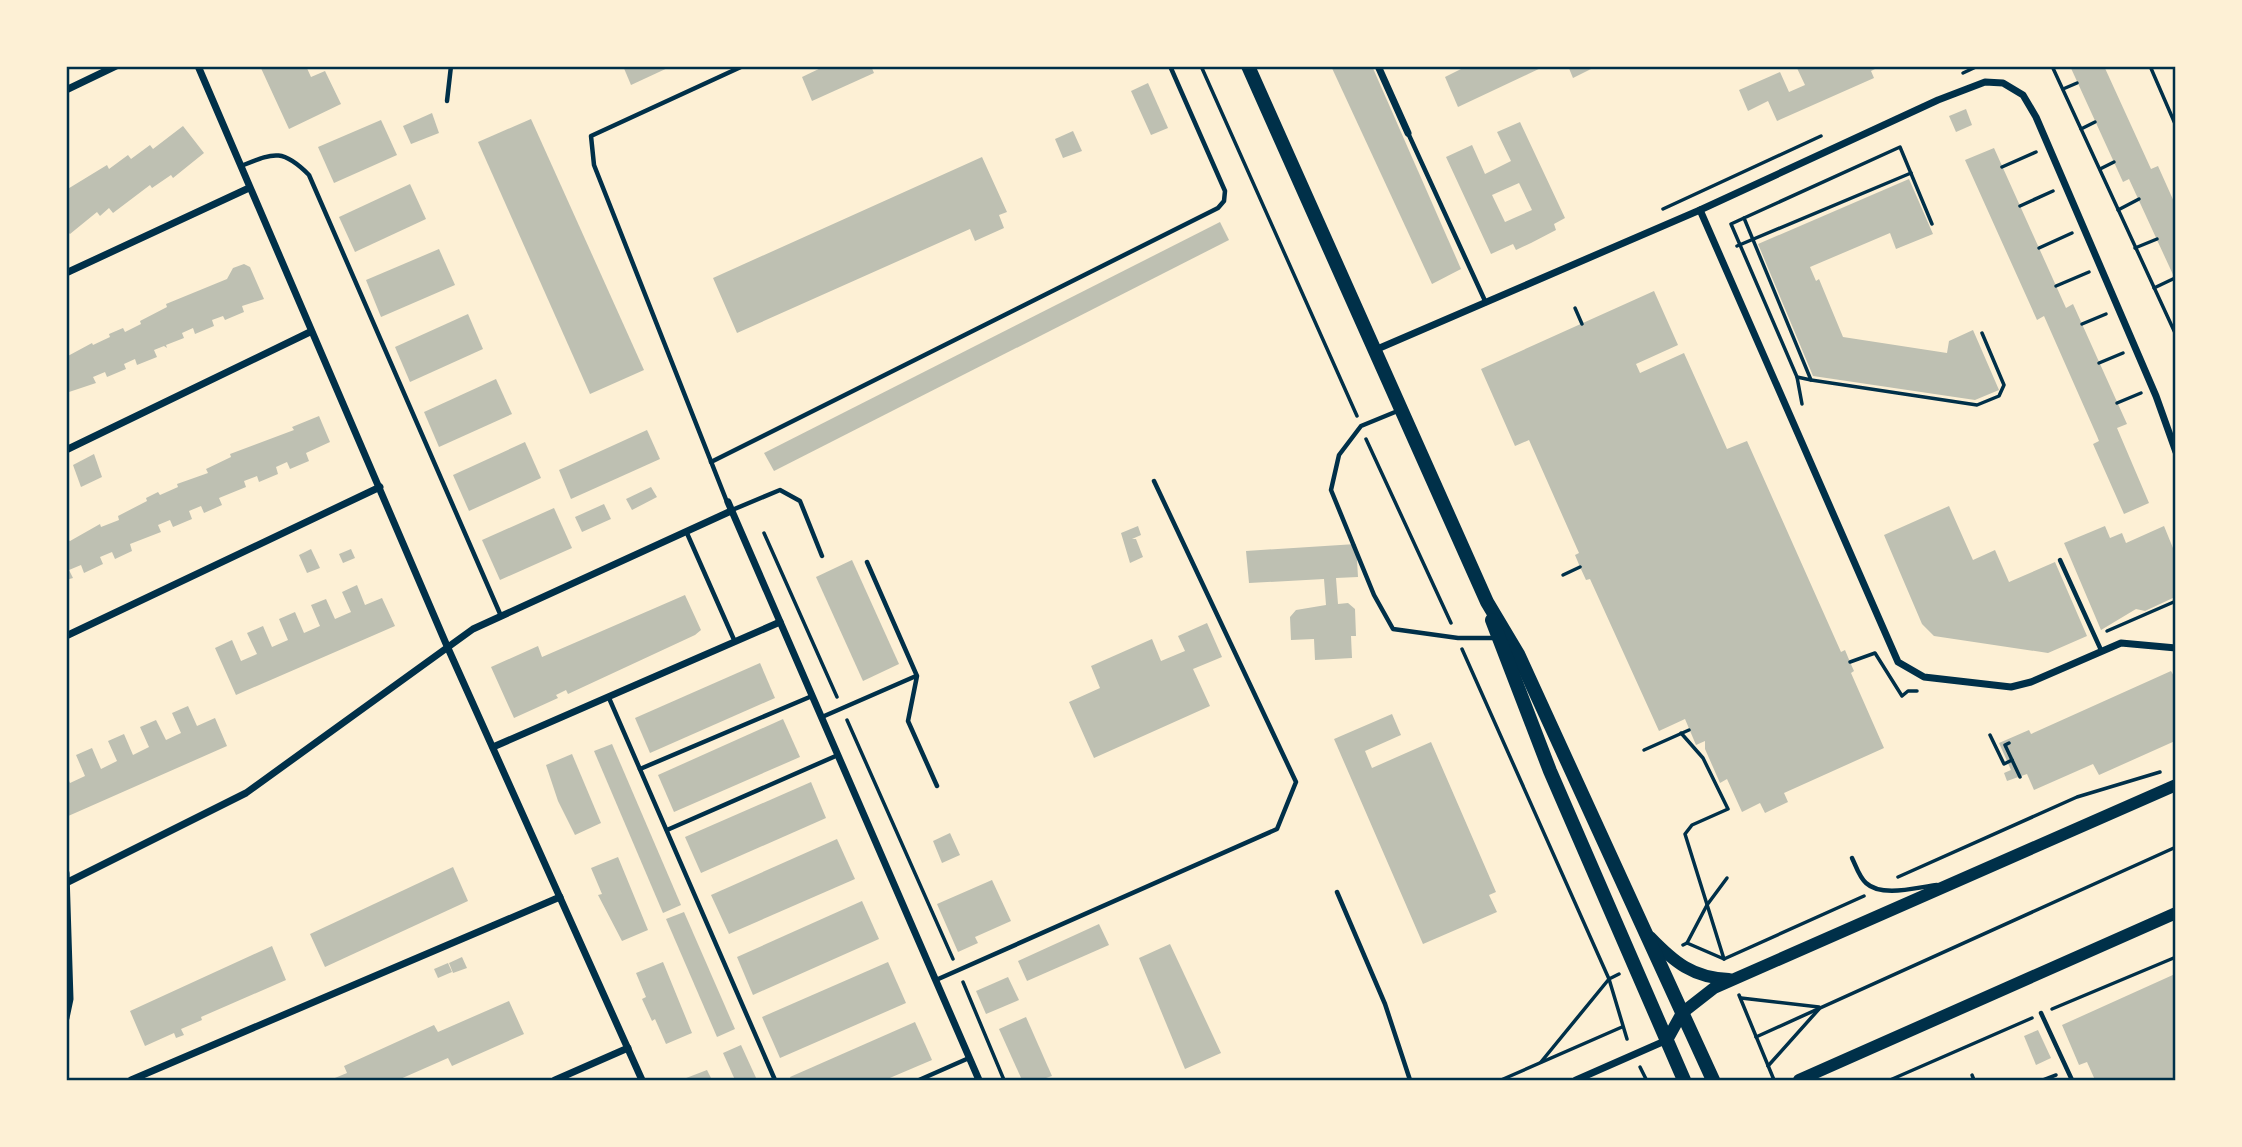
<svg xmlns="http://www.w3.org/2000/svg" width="2242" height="1147" font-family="Commissioner,sans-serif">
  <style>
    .building { fill: #bec0b2; fill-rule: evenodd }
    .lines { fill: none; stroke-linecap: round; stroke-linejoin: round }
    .path { stroke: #003049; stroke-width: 3.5 }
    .service { stroke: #003049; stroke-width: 4.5 }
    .minor { stroke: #003049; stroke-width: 7 }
    .tertiary { stroke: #003049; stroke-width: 12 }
    .secondary { stroke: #003049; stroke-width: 14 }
    .neatline { fill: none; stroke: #003049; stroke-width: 2.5 }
  </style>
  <rect width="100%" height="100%" fill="#fdf0d5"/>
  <g class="building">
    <path d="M260 66H306L311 77 325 71 341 104 289 129Z"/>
    <path d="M623 66H672L631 85Z"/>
    <path d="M825 66H871L874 73 812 101 802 77Z"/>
    <path d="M1331 66H1372L1461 269 1432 284Z"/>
    <path d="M1467 66H1545L1458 107 1445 77Z"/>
    <path d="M1568 66H1597L1573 78Z"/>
    <path d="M1796 66H1881L1871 71 1874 78 1777 121 1768 101 1748 111 1739 90 1780 72 1789 92 1805 85Z"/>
    <path d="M2070 66H2104L2151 169 2158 166 2175 204V279L2129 179 2123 182Z"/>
    <path d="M1148 83 1168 128 1151 135 1131 91Z"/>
    <path d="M1966 109 1972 125 1956 132 1949 116Z"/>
    <path d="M432 113 439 133 411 144 403 126Z"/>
    <path d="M531 119 644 370 590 394 478 142Z"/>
    <path d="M381 120 397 155 334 183 318 147Z"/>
    <path d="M1520 122 1565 218 1554 224 1556 230 1531 243 1516 250 1513 244 1491 254 1446 157 1472 145 1485 174 1511 161 1497 132ZM1519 183 1532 210 1505 222 1492 195Z"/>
    <path d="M183 126 204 153 173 178 171 175 152 188 150 185 113 213 109 208 100 216 97 212 70 234 66 230V190L107 165 109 169 128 155 131 159 150 145 153 149Z"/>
    <path d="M1073 131 1082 151 1063 158 1055 139Z"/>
    <path d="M1994 148 2066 308 2073 304 2127 424 2117 428 2149 503 2124 514 2093 444 2099 441 2097 436 2044 316 2037 320 1965 160Z"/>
    <path d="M982 157 1007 212 999 215 1004 228 975 241 970 229 737 333 713 278Z"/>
    <path d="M1909 179 1933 234 1896 249 1890 233 1810 267 1816 281 1819 279 1843 337 1947 353 1949 341 1973 330 1999 390 1975 400 1813 376 1758 244Z"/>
    <path d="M410 184 426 219 355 252 339 217Z"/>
    <path d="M1220 222 1229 240 774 471 764 453Z"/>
    <path d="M439 249 455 285 381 317 366 280Z"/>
    <path d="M244 264 250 267 264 299 242 306 244 312 225 320 223 316 212 320 214 326 195 334 193 328 182 333 184 338 166 345 167 348 164 346 154 350 157 357 137 365 135 359 124 364 126 369 107 377 105 372 93 377 96 383 66 393V357L92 343 93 345 110 337 109 334 123 328 125 332 141 324 140 321 167 307 166 304 227 279 233 268Z"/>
    <path d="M1654 291 1678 345 1636 364 1640 373 1684 353 1727 449 1747 441 1841 652 1845 650 1850 662 1854 671 1851 673 1884 748 1784 793 1788 802 1765 813 1760 803 1742 812 1727 779 1720 783 1705 749V741L1696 745 1685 719 1659 731 1590 579 1586 580 1580 567 1575 555 1579 553 1529 440 1515 446 1481 369Z"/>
    <path d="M468 314 483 349 410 382 395 347Z"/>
    <path d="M496 379 512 414 439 447 424 412Z"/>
    <path d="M319 416 330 442 306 453 309 461 290 469 287 462 276 467 278 474 259 482 257 476 244 481 246 487 219 498 222 505 204 513 201 506 189 511 192 519 173 527 170 520 158 525 161 532 130 544 132 551 115 559 112 552 100 557 103 564 84 573 81 565 69 570 73 578 66 580V539L70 541 100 524 101 527 119 520 118 516 147 501 146 498 158 492 160 495 178 487 177 484 208 473 206 469 231 457 230 454 294 430 292 427Z"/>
    <path d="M647 430 660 459 571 499 559 470Z"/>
    <path d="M525 442 541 478 469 511 453 475Z"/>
    <path d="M94 454 102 477 81 487 73 465Z"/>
    <path d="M651 487 657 497 632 510 626 499Z"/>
    <path d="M604 504 611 519 582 532 575 517Z"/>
    <path d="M1949 506 1973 560 1995 550 2009 582 2055 562 2087 636 2048 653 1934 636 1922 624 1884 535Z"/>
    <path d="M554 508 572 548 500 580 482 540Z"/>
    <path d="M1138 526 1141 535 1132 539H1136L1143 557 1130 563 1121 533Z"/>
    <path d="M2105 526 2110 538 2122 533 2126 543 2164 526 2175 553V597L2145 611 2136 609 2101 630 2064 543Z"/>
    <path d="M1356 544 1358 577 1336 578 1338 604 1348 603 1355 609 1356 636H1351L1352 658 1315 660 1314 639 1291 640 1290 617 1296 610 1326 605 1324 579 1249 583 1246 551Z"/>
    <path d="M311 549 320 568 307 573 299 555Z"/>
    <path d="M351 549 355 558 343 563 339 554Z"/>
    <path d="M852 560 899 664 863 681 816 577Z"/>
    <path d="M357 585 365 605 382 598 395 626 236 695 215 648 232 640 241 661 257 654 247 633 263 626 272 647 288 640 279 619 295 612 304 633 320 626 311 605 326 599 335 619 351 612 342 592Z"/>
    <path d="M685 595 701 630 695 635 568 694 566 690 556 695 558 698 514 718 491 667 538 646 542 657Z"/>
    <path d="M1207 623 1222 657 1193 669 1210 706 1094 758 1069 702 1100 688 1091 666 1152 639 1161 661 1185 651 1178 636Z"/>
    <path d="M760 663 775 698 650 753 635 718Z"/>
    <path d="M2171 671 2175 678V741L2099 775 2093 764 2034 790 2027 774 2007 781 2004 773 2011 770 1999 743 2029 730 2031 734Z"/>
    <path d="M188 706 197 726 215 718 227 746 66 817V775L70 783 85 776 76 755 92 748 101 769 117 761 108 741 124 734 133 755 149 747 140 727 156 720 166 740 181 733 172 713Z"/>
    <path d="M1392 714 1401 735 1365 751 1372 768 1431 742 1496 892 1489 895 1497 912 1423 944 1334 739Z"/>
    <path d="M783 719 800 757 674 812 658 775Z"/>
    <path d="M612 744 681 905 663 913 594 751Z"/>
    <path d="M572 754 601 823 575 835 558 801 546 765Z"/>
    <path d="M811 782 826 818 701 873 685 837Z"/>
    <path d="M950 833 960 855 942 863 933 841Z"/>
    <path d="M837 839 855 879 729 934 711 895Z"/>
    <path d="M618 857 648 930 622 941 598 895 602 894 591 868Z"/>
    <path d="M453 867 468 901 325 967 310 934Z"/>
    <path d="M992 880 1011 921 975 937 978 943 958 952 937 904Z"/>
    <path d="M862 901 879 939 753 995 737 957Z"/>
    <path d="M684 912 735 1029 717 1037 666 919Z"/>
    <path d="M1099 924 1109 945 1027 981 1018 961Z"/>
    <path d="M1170 944 1221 1053 1185 1069 1139 958Z"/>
    <path d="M272 946 286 980 201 1017 202 1020 181 1029 184 1035 176 1038 174 1033 145 1046 130 1011Z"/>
    <path d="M462 957 467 968 453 973 449 963Z"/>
    <path d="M663 962 692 1033 666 1044 655 1019 652 1021 642 999 646 997 636 973Z"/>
    <path d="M888 962 906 1003 780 1058 762 1017Z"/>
    <path d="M448 963 452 972 438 978 434 969Z"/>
    <path d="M2175 974V1080H2095L2087 1062 2079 1065 2062 1025Z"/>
    <path d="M1008 977 1019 1000 986 1014 976 991Z"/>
    <path d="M509 1001 524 1034 452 1066 448 1058 398 1080H330L347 1073 344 1066 434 1025 438 1032Z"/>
    <path d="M1026 1017 1052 1076 1040 1080H1022L999 1029Z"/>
    <path d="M915 1022 932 1060 885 1080H791L790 1077Z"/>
    <path d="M2038 1030 2051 1058 2036 1065 2024 1036Z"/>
    <path d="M741 1045 757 1080H735L723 1053Z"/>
    <path d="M707 1070 712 1080H681Z"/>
  </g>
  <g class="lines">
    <g class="path">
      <path d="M1201 66 1357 416"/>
      <path d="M2052 66 2176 335"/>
      <path d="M2150 66 2176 126"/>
      <path d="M1963 73 1978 66"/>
      <path d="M2063 89 2077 83"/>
      <path d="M2081 129 2095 122"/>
      <path d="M2002 167 2036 152"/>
      <path d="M2100 169 2114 162"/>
      <path d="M2020 206 2053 191"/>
      <path d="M1663 209 1821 136"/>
      <path d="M2118 210 2139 199"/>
      <path d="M1744 218 1731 224 1797 377 1811 380"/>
      <path d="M1932 224 1900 147 1744 218 1811 380 1977 405 1999 396 2004 385 1982 333"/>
      <path d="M1737 246 1911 173"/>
      <path d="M2039 248 2072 233"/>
      <path d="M2135 248 2157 239"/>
      <path d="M2056 286 2089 272"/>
      <path d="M2154 288 2175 278"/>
      <path d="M1575 308 1582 324"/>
      <path d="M2082 324 2106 314"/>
      <path d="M2099 363 2123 353"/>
      <path d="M1797 377 1802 404"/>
      <path d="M2117 403 2141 393"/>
      <path d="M1366 439 1451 623"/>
      <path d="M764 533 837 697"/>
      <path d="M1563 575 1580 567"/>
      <path d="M2107 631 2176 601"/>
      <path d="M1462 649 1609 979 1627 1039"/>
      <path d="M1850 662 1875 653 1902 696 1908 691H1917"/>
      <path d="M847 720 953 959"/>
      <path d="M1681 733 1703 758 1728 809 1692 825 1685 834 1724 959"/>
      <path d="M1990 735 2004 764 2012 760"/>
      <path d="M2009 743 2005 745 2020 777"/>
      <path d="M1644 750 1689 730"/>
      <path d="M1898 877 2077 797 2160 772"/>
      <path d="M1687 943 1707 905 1727 878"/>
      <path d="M1683 945 1687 943 1724 959 1864 896"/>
      <path d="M963 982 1004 1080"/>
      <path d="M1739 995 1774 1080"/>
      <path d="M1741 998 1819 1007"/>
      <path d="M2052 1009 2176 957"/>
      <path d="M1756 1037 2176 847"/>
      <path d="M1541 1062 1609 979 1619 974"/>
      <path d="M1768 1066 1819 1009"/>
      <path d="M1640 1067 1646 1079"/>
      <path d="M1972 1075 1974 1080"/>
      <path d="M1501 1080 1622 1027"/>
      <path d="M1890 1080 2032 1018"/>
      <path d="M2043 1080 2056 1075"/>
    </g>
    <g class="service">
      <path d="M447 101 451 66"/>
      <path d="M1408 133 1486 303"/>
      <path d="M241 166C274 153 282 148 309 175L501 616"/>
      <path d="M1400 410 1361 426 1339 455 1331 490 1374 595 1393 629 1458 638H1495"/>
      <path d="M711 462 1218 208 1224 201 1225 191 1170 66"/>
      <path d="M727 502 594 165 591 136 743 66"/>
      <path d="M732 510 780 490 800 501 822 556"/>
      <path d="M686 531 735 642"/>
      <path d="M2060 560 2101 650"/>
      <path d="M867 562 917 676 908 721 937 786"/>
      <path d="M609 698 775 1080"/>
      <path d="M822 717 916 676"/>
      <path d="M640 769 812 696"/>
      <path d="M667 830 838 755"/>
      <path d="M1852 858C1856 866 1859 877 1866 883 1882 898 1918 887 1937 885"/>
      <path d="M1337 892 1385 1004 1410 1080"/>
      <path d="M936 980 1277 829 1296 782 1154 481"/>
      <path d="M2041 1013 2072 1080"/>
      <path d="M919 1080 969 1058"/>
    </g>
    <g class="minor">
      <path d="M198 66 447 646 642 1080"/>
      <path d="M1378 66 1408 133"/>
      <path d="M66 90 116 66"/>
      <path d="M1700 210 1898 662 1924 677 2011 687 2031 682 2121 643 2176 648"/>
      <path d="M66 273 249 188"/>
      <path d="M1375 350 1700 210 1938 100 1985 82 2003 83 2023 95 2036 117 2156 396 2176 452"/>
      <path d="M66 450 310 332"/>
      <path d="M728 502 979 1080"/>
      <path d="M66 636 380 487"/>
      <path d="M493 747 780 622"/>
      <path d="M66 873 70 999 66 1018"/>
      <path d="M68 882 246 793 473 629 731 511"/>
      <path d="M131 1080 560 897"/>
      <path d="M555 1080 628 1048"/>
      <path d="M1576 1080 1667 1040"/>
    </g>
    <g class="tertiary">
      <path d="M1650 937C1674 962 1693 978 1729 979"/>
      <path d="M1667 1040 1682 1013 1714 988 2176 785"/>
      <path d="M1799 1080 2176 913"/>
    </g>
    <g class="secondary">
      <path d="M1248 66 1487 602 1518 654 1713 1080"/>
      <path d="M1492 620 1550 771 1684 1080"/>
    </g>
  </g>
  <rect width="2242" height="1147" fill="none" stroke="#fdf0d5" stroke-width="136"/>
  <rect x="68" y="68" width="2106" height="1011" class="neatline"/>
</svg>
